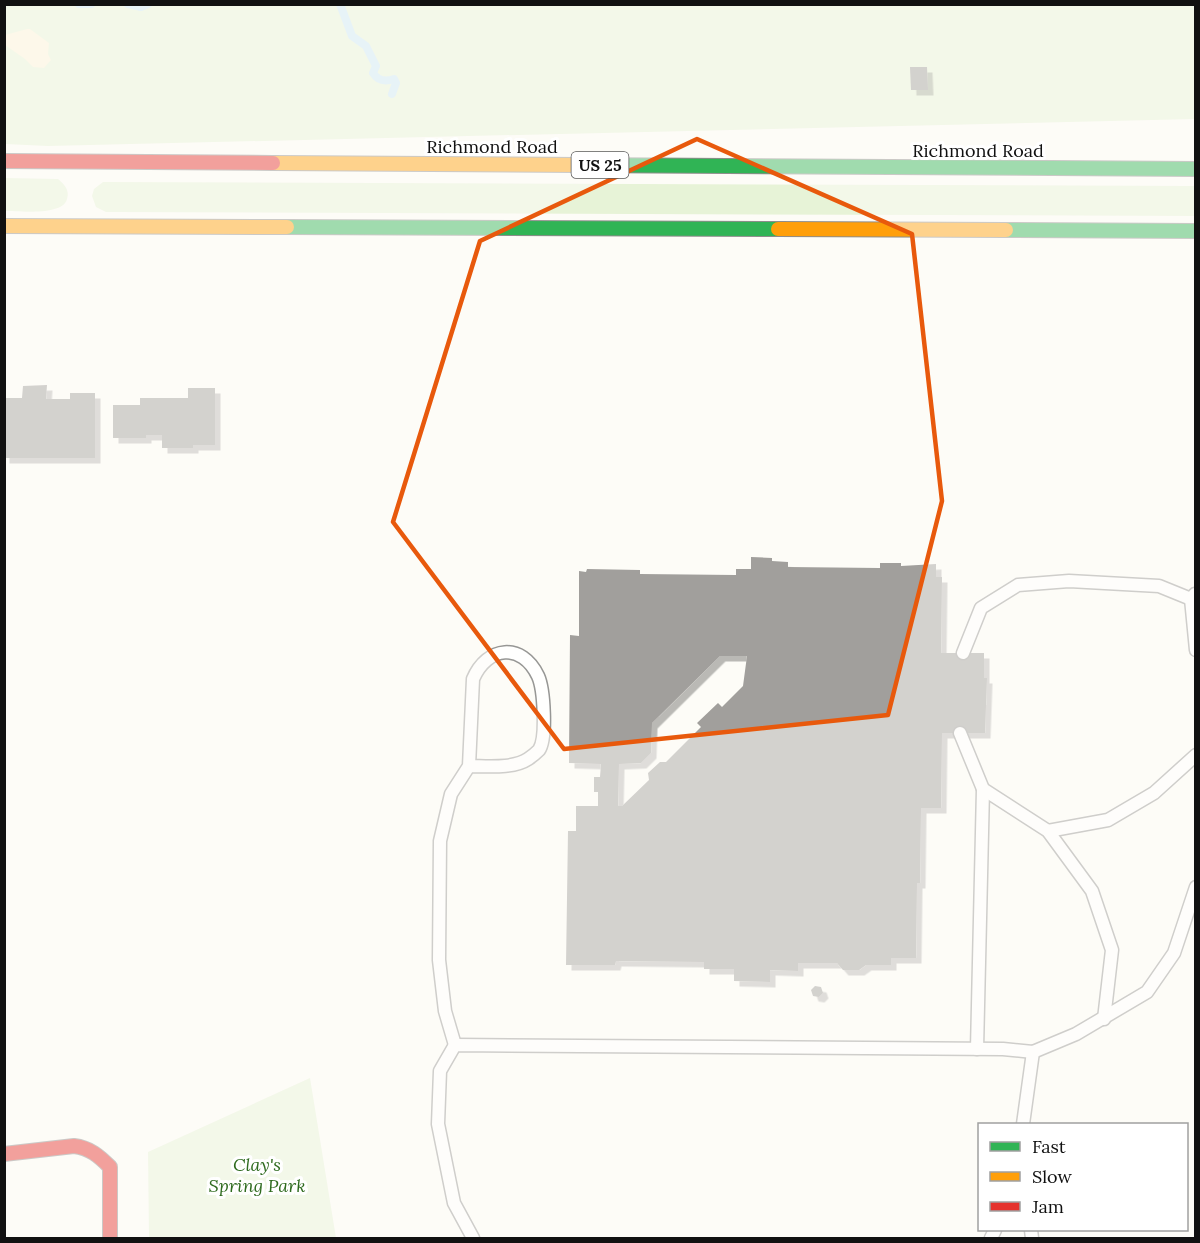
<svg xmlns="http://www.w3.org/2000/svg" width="1200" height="1243" font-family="Lora,serif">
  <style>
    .green { fill: #e7f3d7 }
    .sand { fill: #fcf4d9 }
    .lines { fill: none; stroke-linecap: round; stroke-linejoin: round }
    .stream { stroke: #cde8f7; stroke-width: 8 }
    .building { fill: #a19f9c; fill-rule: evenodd; filter: url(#shadow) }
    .lane-casing { stroke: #979795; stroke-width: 15 }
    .fast-casing { stroke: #8e8d8b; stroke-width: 16 }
    .slow-casing { stroke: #8e8d8b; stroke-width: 16 }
    .jam-casing { stroke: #8e8d8b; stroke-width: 16 }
    .lane { stroke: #fffffe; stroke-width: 12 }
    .fast { stroke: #30b455; stroke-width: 14 }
    .slow { stroke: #ff9f0a; stroke-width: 14 }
    .jam { stroke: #e5322d; stroke-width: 14 }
    .marked { fill: none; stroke: #e8590c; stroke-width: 4.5; stroke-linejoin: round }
    .labels { text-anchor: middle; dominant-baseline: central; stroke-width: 6; stroke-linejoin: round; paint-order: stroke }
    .shield { fill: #fff; stroke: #585858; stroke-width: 1.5 }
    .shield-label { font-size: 16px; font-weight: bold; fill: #111 }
    .street-label { font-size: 18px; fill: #111; stroke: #fff }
    .park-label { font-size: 18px; font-style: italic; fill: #2f6b1f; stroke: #fff }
  </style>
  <defs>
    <filter id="shadow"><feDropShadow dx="5.5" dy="5.5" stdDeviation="0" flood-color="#0004"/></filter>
  </defs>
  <rect width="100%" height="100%" fill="#fdfcf7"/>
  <g class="green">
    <path d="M5 5H1195V119L48 146 5 144Z"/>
    <path d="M5 178 58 179C64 184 70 190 67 199 63 216 19 211 5 211Z"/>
    <path d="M103 182 1195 186 1196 216 106 212 96 207 92 196 94 189Z"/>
    <path d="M310 1078 336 1238H149L148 1152Z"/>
  </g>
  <path class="sand" d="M27 29H30L49 43 48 54 51 60 44 68 33 67 25 59 5 45V35Z"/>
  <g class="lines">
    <g class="stream">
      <path d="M79 4H91"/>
      <path d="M128 4 141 7 148 4"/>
      <path d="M340 4 352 36 366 46 376 66 373 73C378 81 385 82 394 79L396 83 392 94"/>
    </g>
  </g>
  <g class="building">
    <path d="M910 67H927L928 90H911Z"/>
    <path d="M47 385 46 399H70V393H95V458H4V398H22L23 386Z"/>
    <path d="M188 388H215V445H193V448H162V435H146V438H113V405H140V398H188Z"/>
    <path d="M751 557 772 558V561L788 562V567L880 568V563H901V566L936 564V577H942L941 653H984V678H987L985 733H942L941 808H921L920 883H917L916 958H891V965H866L859 970H843L837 963H798V971L770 970V982L734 981V969H704V962L616 961 615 965H566L568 831H576V806H598V792H594V777H600L601 764 569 763 570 635 579 636V571L586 572 587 569 640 570V574L736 575V569H751ZM720 656H747L743 686 722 707 718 703 697 723 701 727 666 762H660L648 773 649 780 622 806H618L619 764 641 763 651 753 652 723Z"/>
    <path d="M815 986 821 987 823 993 819 997 813 996 811 990Z"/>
  </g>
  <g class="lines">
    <g class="lane-casing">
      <g id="lane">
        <path d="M1195 594 1191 599 1196 650"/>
        <path d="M963 653 981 608 1018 585 1069 581 1159 586 1191 599"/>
        <path d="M960 733 983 789 1048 831 1092 891 1112 950 1104 1019"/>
        <path d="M1048 831 1108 820 1154 793 1196 755"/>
        <path d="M455 1045 445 1011 439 960 440 841 451 794 469 766 473 679C487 646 522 642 538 676 544 689 547 738 539 750 537 752 531 757 528 759 513 769 487 766 469 766"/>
        <path d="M977 1049 983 789"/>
        <path d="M1023 1124 1033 1052"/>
        <path d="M1031 1230 1032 1238"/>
        <path d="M473 1238 454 1203 438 1124 440 1071 455 1045 1003 1049 1033 1052 1076 1034 1147 992 1174 953 1196 887"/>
        <path d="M991 1238 995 1230"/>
      </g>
    </g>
    <g class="fast-casing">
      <g id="fast">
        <path d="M578 165 1196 169"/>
        <path d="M287 227 778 229"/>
        <path d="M1006 230 1196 231"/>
      </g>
    </g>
    <g class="slow-casing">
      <g id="slow">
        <path d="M273 163 578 165"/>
        <path d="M4 226 287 227"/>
        <path d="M778 229 1006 230"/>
      </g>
    </g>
    <g class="jam-casing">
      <g id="jam">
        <path d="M4 161 273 163"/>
        <path d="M4 1154 74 1146C90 1148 99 1156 110 1167V1238"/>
      </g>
    </g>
    <use href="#lane" class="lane"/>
    <use href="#fast" class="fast"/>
    <use href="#slow" class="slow"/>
    <use href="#jam" class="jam"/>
  </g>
  <path d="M0 0H1200V1243H0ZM697 139 912 234 942 501 888 715 564 749 393 522 480 241Z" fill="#fdfcf7" fill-opacity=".55" fill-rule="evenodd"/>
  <path class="marked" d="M697 139 912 234 942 501 888 715 564 749 393 522 480 241Z"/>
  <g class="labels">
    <rect class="shield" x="571.5" y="152" width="57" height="26" rx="4.5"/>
    <g class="shield-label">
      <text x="600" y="165">US 25</text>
    </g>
    <g class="street-label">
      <text x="492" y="146">Richmond Road</text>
      <text x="978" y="150">Richmond Road</text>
    </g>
    <g class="park-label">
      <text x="257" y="1164">Clay's<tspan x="257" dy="21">Spring Park</tspan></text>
    </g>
  </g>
  <rect width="1200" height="1243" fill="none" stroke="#111111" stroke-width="12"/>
  <rect x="978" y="1123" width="210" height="108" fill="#ffffff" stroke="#a0a0a0" stroke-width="1.5"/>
  <rect x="990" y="1142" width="30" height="9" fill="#30b455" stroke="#a0a0a0" stroke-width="1.5"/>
  <text x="1032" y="1153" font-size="18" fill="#111111">Fast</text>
  <rect x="990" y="1172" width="30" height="9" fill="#ff9f0a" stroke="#a0a0a0" stroke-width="1.5"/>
  <text x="1032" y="1183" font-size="18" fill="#111111">Slow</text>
  <rect x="990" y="1202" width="30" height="9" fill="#e5322d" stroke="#a0a0a0" stroke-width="1.5"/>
  <text x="1032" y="1213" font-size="18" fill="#111111">Jam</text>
</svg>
